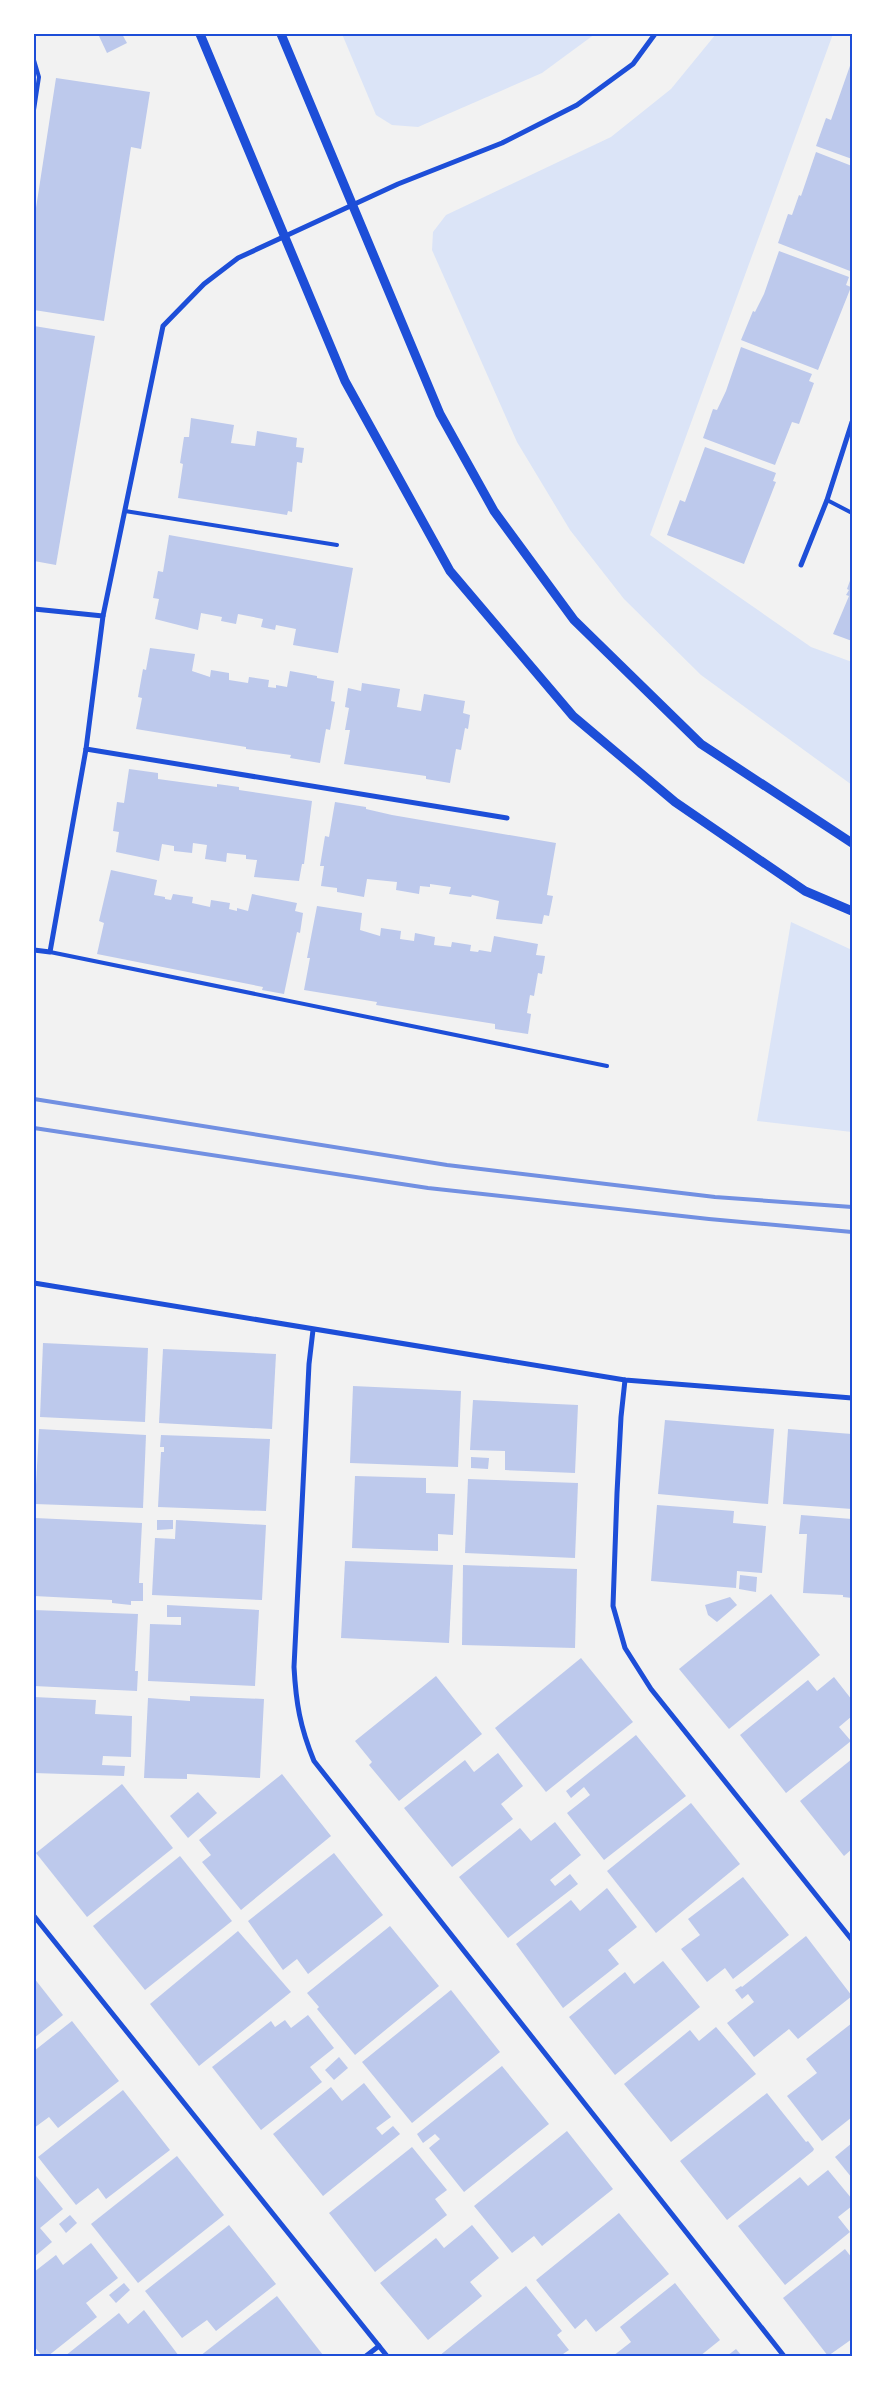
<svg xmlns="http://www.w3.org/2000/svg" width="886" height="2390" font-family="'Fira Sans Condensed',sans-serif">
  <style>
    .green { fill: #dbe4f7 }
    .building { fill: #bdc9ec }
    .lines { fill: none; stroke-linecap: round; stroke-linejoin: round }
    .service { stroke: #1d4ed8; stroke-width: 4 }
    .minor { stroke: #1d4ed8; stroke-width: 5 }
    .tertiary { stroke: #1d4ed8; stroke-width: 9 }
    .rail { stroke: #7290e2; stroke-width: 4 }
    .neatline { fill: none; stroke: #1d4ed8; stroke-width: 2 }
  </style>
  <rect width="100%" height="100%" fill="#f2f2f2"/>
  <g class="green">
    <path d="M342 34H595L542 73 418 127 392 125 376 115Z"/>
    <path d="M716 34H833L650 535 811 647 852 662V785L701 675 624 599 570 530 517 442 432 250 433 232 446 215 611 137 671 89Z"/>
    <path d="M791 922 852 950V1132L757 1121Z"/>
  </g>
  <g class="building">
    <path d="M98 34H122L127 43 107 53Z"/>
    <path d="M852 60V159L816 146 826 118 831 120Z"/>
    <path d="M56 78 150 92 141 149 131 147 104 321 34 310V221Z"/>
    <path d="M816 152 852 166V266L850 271 778 243 788 214 792 215 799 195 801 196Z"/>
    <path d="M779 251 849 277 846 285 851 287 818 370 741 340 753 311 755 312 764 294Z"/>
    <path d="M34 326 95 336 56 565 34 561Z"/>
    <path d="M741 347 812 374 809 381 814 383 799 424 792 422 775 465 703 438 713 409 717 410 726 391Z"/>
    <path d="M191 418 234 425 231 443 255 446 257 431 297 438 296 447 304 448 302 463 297 462 292 512 288 511 287 515 178 498 183 464 180 463 184 437H189Z"/>
    <path d="M705 447 776 473 773 481 776 482 744 564 667 535 680 500 685 502Z"/>
    <path d="M169 535 353 568 338 653 293 645 296 629 276 625 275 630 261 627 263 619 238 614 236 624 221 621 222 617 201 613 198 630 155 619 159 599 153 598 158 571 163 572Z"/>
    <path d="M852 575V641L833 634 849 596 846 595 849 590 847 589Z"/>
    <path d="M150 648 195 654 192 671 210 677 211 670 229 673V680L248 683 249 677 269 680 268 687 276 688V685L287 687 290 671 317 676V678L334 681 331 701 335 702 330 730 326 729 320 763 290 758 291 755 246 749V747L136 729 142 698 138 697 143 669 146 670Z"/>
    <path d="M362 683 400 689 397 707 421 711 424 694 465 701 463 713 470 715 468 729 465 728 461 750 456 749 450 783 426 779V776L344 764 350 730H345L349 708 345 707 348 688 361 691Z"/>
    <path d="M129 769 158 773V779L217 787V784L239 787V790L312 801 304 864H302L299 881 254 877 257 860 246 859V855L227 853 226 862 205 859 207 845 193 843 192 853 174 851V846L162 844 159 861 116 852 119 832 113 831 117 802 124 803Z"/>
    <path d="M335 802 366 807V809L392 815 556 843 547 895 553 896 549 916 544 915 542 924 496 919 499 901 472 895 471 897 449 894 451 887 430 884V887L420 886 419 894 396 890 397 882 367 879 364 897 337 892V888L321 886 324 866H320L325 836 329 837Z"/>
    <path d="M111 870 157 880 154 895 165 897V899L171 900 173 894 193 897 192 903 210 907 211 900 230 903 229 909 237 911V908L248 911 252 894 297 903 295 911 303 913 300 933 297 932 284 994 262 990 263 987 97 954 104 923 99 921Z"/>
    <path d="M317 906 362 913 360 930 380 936 381 928 401 931 400 939 414 941 415 933 435 937 434 945 451 947 452 942 471 945 470 951 478 952 479 950 491 952 494 936 538 944 536 955 545 956 542 974 538 973 534 996 530 995 527 1013 531 1014 528 1034 495 1029V1024L376 1005 377 1002 304 990 310 958H307Z"/>
    <path d="M43 1343 148 1348 145 1422 40 1417Z"/>
    <path d="M163 1349 276 1354 272 1429 159 1423Z"/>
    <path d="M353 1386 461 1391 458 1467 350 1463Z"/>
    <path d="M473 1400 578 1405 575 1473 505 1470V1451L470 1450Z"/>
    <path d="M665 1420 774 1429 768 1504 658 1494Z"/>
    <path d="M39 1429 146 1435 143 1508 35 1504Z"/>
    <path d="M788 1429 852 1434V1509L783 1504Z"/>
    <path d="M161 1435 270 1439 266 1511 158 1507 161 1452H164V1447H160Z"/>
    <path d="M471 1457 489 1458 488 1469 471 1468Z"/>
    <path d="M355 1476 426 1478V1493L455 1494 453 1535 438 1534V1551L352 1548Z"/>
    <path d="M468 1479 578 1483 575 1558 465 1553Z"/>
    <path d="M657 1505 734 1511 733 1523 766 1526 762 1573 737 1571 736 1588 651 1581Z"/>
    <path d="M801 1515 852 1519V1598L843 1597V1595L803 1593 807 1534H799Z"/>
    <path d="M35 1518 142 1523 139 1583H143V1601H131V1605L112 1603V1600L34 1596Z"/>
    <path d="M157 1520H173V1529L157 1530Z"/>
    <path d="M176 1520 266 1525 262 1600 152 1595 155 1538 175 1539Z"/>
    <path d="M345 1561 453 1565 449 1643 341 1638Z"/>
    <path d="M463 1565 577 1569 575 1648 462 1645Z"/>
    <path d="M740 1575 757 1577 756 1592 739 1589Z"/>
    <path d="M771 1594 820 1655 729 1729 679 1669Z"/>
    <path d="M730 1597 737 1605 717 1622 708 1615 705 1605Z"/>
    <path d="M167 1605 259 1610 255 1686 148 1681 150 1624 181 1625V1617H167Z"/>
    <path d="M34 1610 138 1614 135 1671H138L137 1691 34 1686Z"/>
    <path d="M581 1658 633 1722 546 1792 495 1728Z"/>
    <path d="M436 1676 482 1734 399 1801 369 1765 372 1762 355 1741Z"/>
    <path d="M834 1677 852 1700V1716L839 1727 851 1741 786 1793 740 1735 808 1680 817 1691Z"/>
    <path d="M190 1696 264 1699 260 1778 187 1774V1779L144 1778 148 1698 190 1701Z"/>
    <path d="M34 1697 96 1700 95 1714 132 1716 131 1757 103 1756 102 1765 125 1766 124 1776 34 1773Z"/>
    <path d="M636 1735 686 1796 604 1860 567 1813 590 1795 584 1787 571 1798 566 1791Z"/>
    <path d="M498 1753 523 1786 501 1804 513 1819 452 1867 404 1808 465 1760 474 1772Z"/>
    <path d="M852 1759V1849L844 1856 800 1801Z"/>
    <path d="M282 1774 331 1836 241 1910 202 1862 211 1855 199 1840Z"/>
    <path d="M122 1784 173 1848 87 1917 36 1853Z"/>
    <path d="M198 1792 217 1813 188 1838 170 1816Z"/>
    <path d="M691 1803 740 1864 656 1933 607 1871Z"/>
    <path d="M555 1822 581 1855 550 1880 555 1886 570 1874 578 1884 508 1938 459 1877 520 1828 531 1841Z"/>
    <path d="M334 1853 383 1915 308 1974 297 1959 283 1970 248 1921Z"/>
    <path d="M180 1856 232 1921 145 1990 93 1926Z"/>
    <path d="M743 1877 789 1935 733 1979 725 1968 707 1982 681 1949 700 1935 688 1919Z"/>
    <path d="M607 1888 637 1927 608 1950 619 1964 563 2008 516 1944 571 1900 580 1911Z"/>
    <path d="M390 1926 439 1986 355 2055 317 2009 319 2007 307 1993Z"/>
    <path d="M238 1931 291 1992 199 2066 150 2004Z"/>
    <path d="M806 1936 852 1996 798 2039 789 2029 754 2057 727 2023 754 2002 748 1994 742 1999 735 1990 741 1986 742 1987Z"/>
    <path d="M663 1961 700 2007 615 2075 569 2017 625 1972 634 1984Z"/>
    <path d="M34 1978 63 2015 34 2038Z"/>
    <path d="M451 1990 500 2052 412 2123 362 2062Z"/>
    <path d="M308 2015 334 2048 310 2067 322 2082 261 2130 212 2067 271 2021 275 2027 285 2020 291 2028Z"/>
    <path d="M72 2021 119 2081 58 2128 49 2117 34 2128V2051Z"/>
    <path d="M852 2023V2117L822 2141 787 2096 817 2073 806 2059Z"/>
    <path d="M716 2027 756 2074 671 2142 624 2084 690 2030 699 2041Z"/>
    <path d="M339 2057 348 2068 334 2080 325 2070Z"/>
    <path d="M502 2066 549 2124 464 2192 429 2148 440 2139 435 2134 423 2143 417 2134Z"/>
    <path d="M364 2083 391 2117 376 2128 382 2135 393 2126 400 2134 323 2196 273 2134 331 2087 342 2101Z"/>
    <path d="M123 2090 170 2150 106 2199 98 2188 76 2205 38 2157Z"/>
    <path d="M767 2093 806 2142 808 2141 814 2149 813 2151 727 2220 680 2161Z"/>
    <path d="M567 2131 613 2189 542 2246 534 2236 512 2253 474 2206Z"/>
    <path d="M852 2143V2178L835 2157Z"/>
    <path d="M412 2147 447 2190 435 2199 447 2215 375 2272 329 2213Z"/>
    <path d="M177 2156 224 2215 138 2283 91 2224Z"/>
    <path d="M828 2170 852 2199V2206L838 2217 850 2232 785 2285 738 2226 800 2177 808 2186Z"/>
    <path d="M36 2176 63 2209 40 2228 52 2242 34 2257V2178Z"/>
    <path d="M619 2213 669 2274 596 2332 586 2319 575 2329 536 2280Z"/>
    <path d="M70 2215 77 2223 66 2233 59 2224Z"/>
    <path d="M229 2225 276 2284 216 2331 207 2320 182 2338 145 2291Z"/>
    <path d="M472 2225 499 2258 470 2282 482 2296 428 2340 380 2283 436 2238 444 2248Z"/>
    <path d="M91 2243 118 2278 86 2303 97 2317 48 2356H42L34 2346V2272L56 2255 63 2265Z"/>
    <path d="M845 2249 852 2258V2339L828 2356 783 2298Z"/>
    <path d="M124 2283 130 2290 116 2303 109 2295Z"/>
    <path d="M675 2283 720 2340 700 2356H613L631 2342 620 2327Z"/>
    <path d="M526 2286 562 2331 557 2335 569 2350 560 2356H439Z"/>
    <path d="M277 2296 323 2355 200 2356Z"/>
    <path d="M144 2310 179 2356H65L119 2313 128 2324Z"/>
    <path d="M736 2349 742 2356H727Z"/>
  </g>
  <g class="lines">
    <g class="service">
      <path d="M34 60 39 77 34 110"/>
      <path d="M827 500 852 513"/>
      <path d="M125 511 337 545"/>
      <path d="M50 952 607 1066"/>
    </g>
    <g class="minor">
      <path d="M801 565 827 500 852 422"/>
      <path d="M34 609 103 616"/>
      <path d="M86 749 507 818"/>
      <path d="M34 950 50 952 86 749 103 616 163 326 204 284 238 258 398 184 502 143 577 105 633 64 655 34"/>
      <path d="M34 1283 625 1380 852 1398"/>
      <path d="M313 1330 309 1364 294 1667C296 1703 300 1727 314 1761L784 2356"/>
      <path d="M625 1380 621 1417 617 1493 613 1606 625 1648 651 1689 852 1940"/>
      <path d="M34 1916 387 2356"/>
      <path d="M366 2356 379 2346"/>
    </g>
    <g class="tertiary">
      <path d="M200 34 345 381 450 571 573 716 675 802 805 891 852 911"/>
      <path d="M281 34 440 414 494 511 574 620 701 744 852 843"/>
    </g>
    <g class="rail">
      <path d="M34 1099 447 1165 715 1197 852 1207"/>
      <path d="M34 1128 428 1188 709 1219 852 1232"/>
    </g>
  </g>
  <rect width="886" height="2390" fill="none" stroke="#ffffff" stroke-width="70"/>
  <rect x="35" y="35" width="816" height="2320" class="neatline"/>
</svg>
